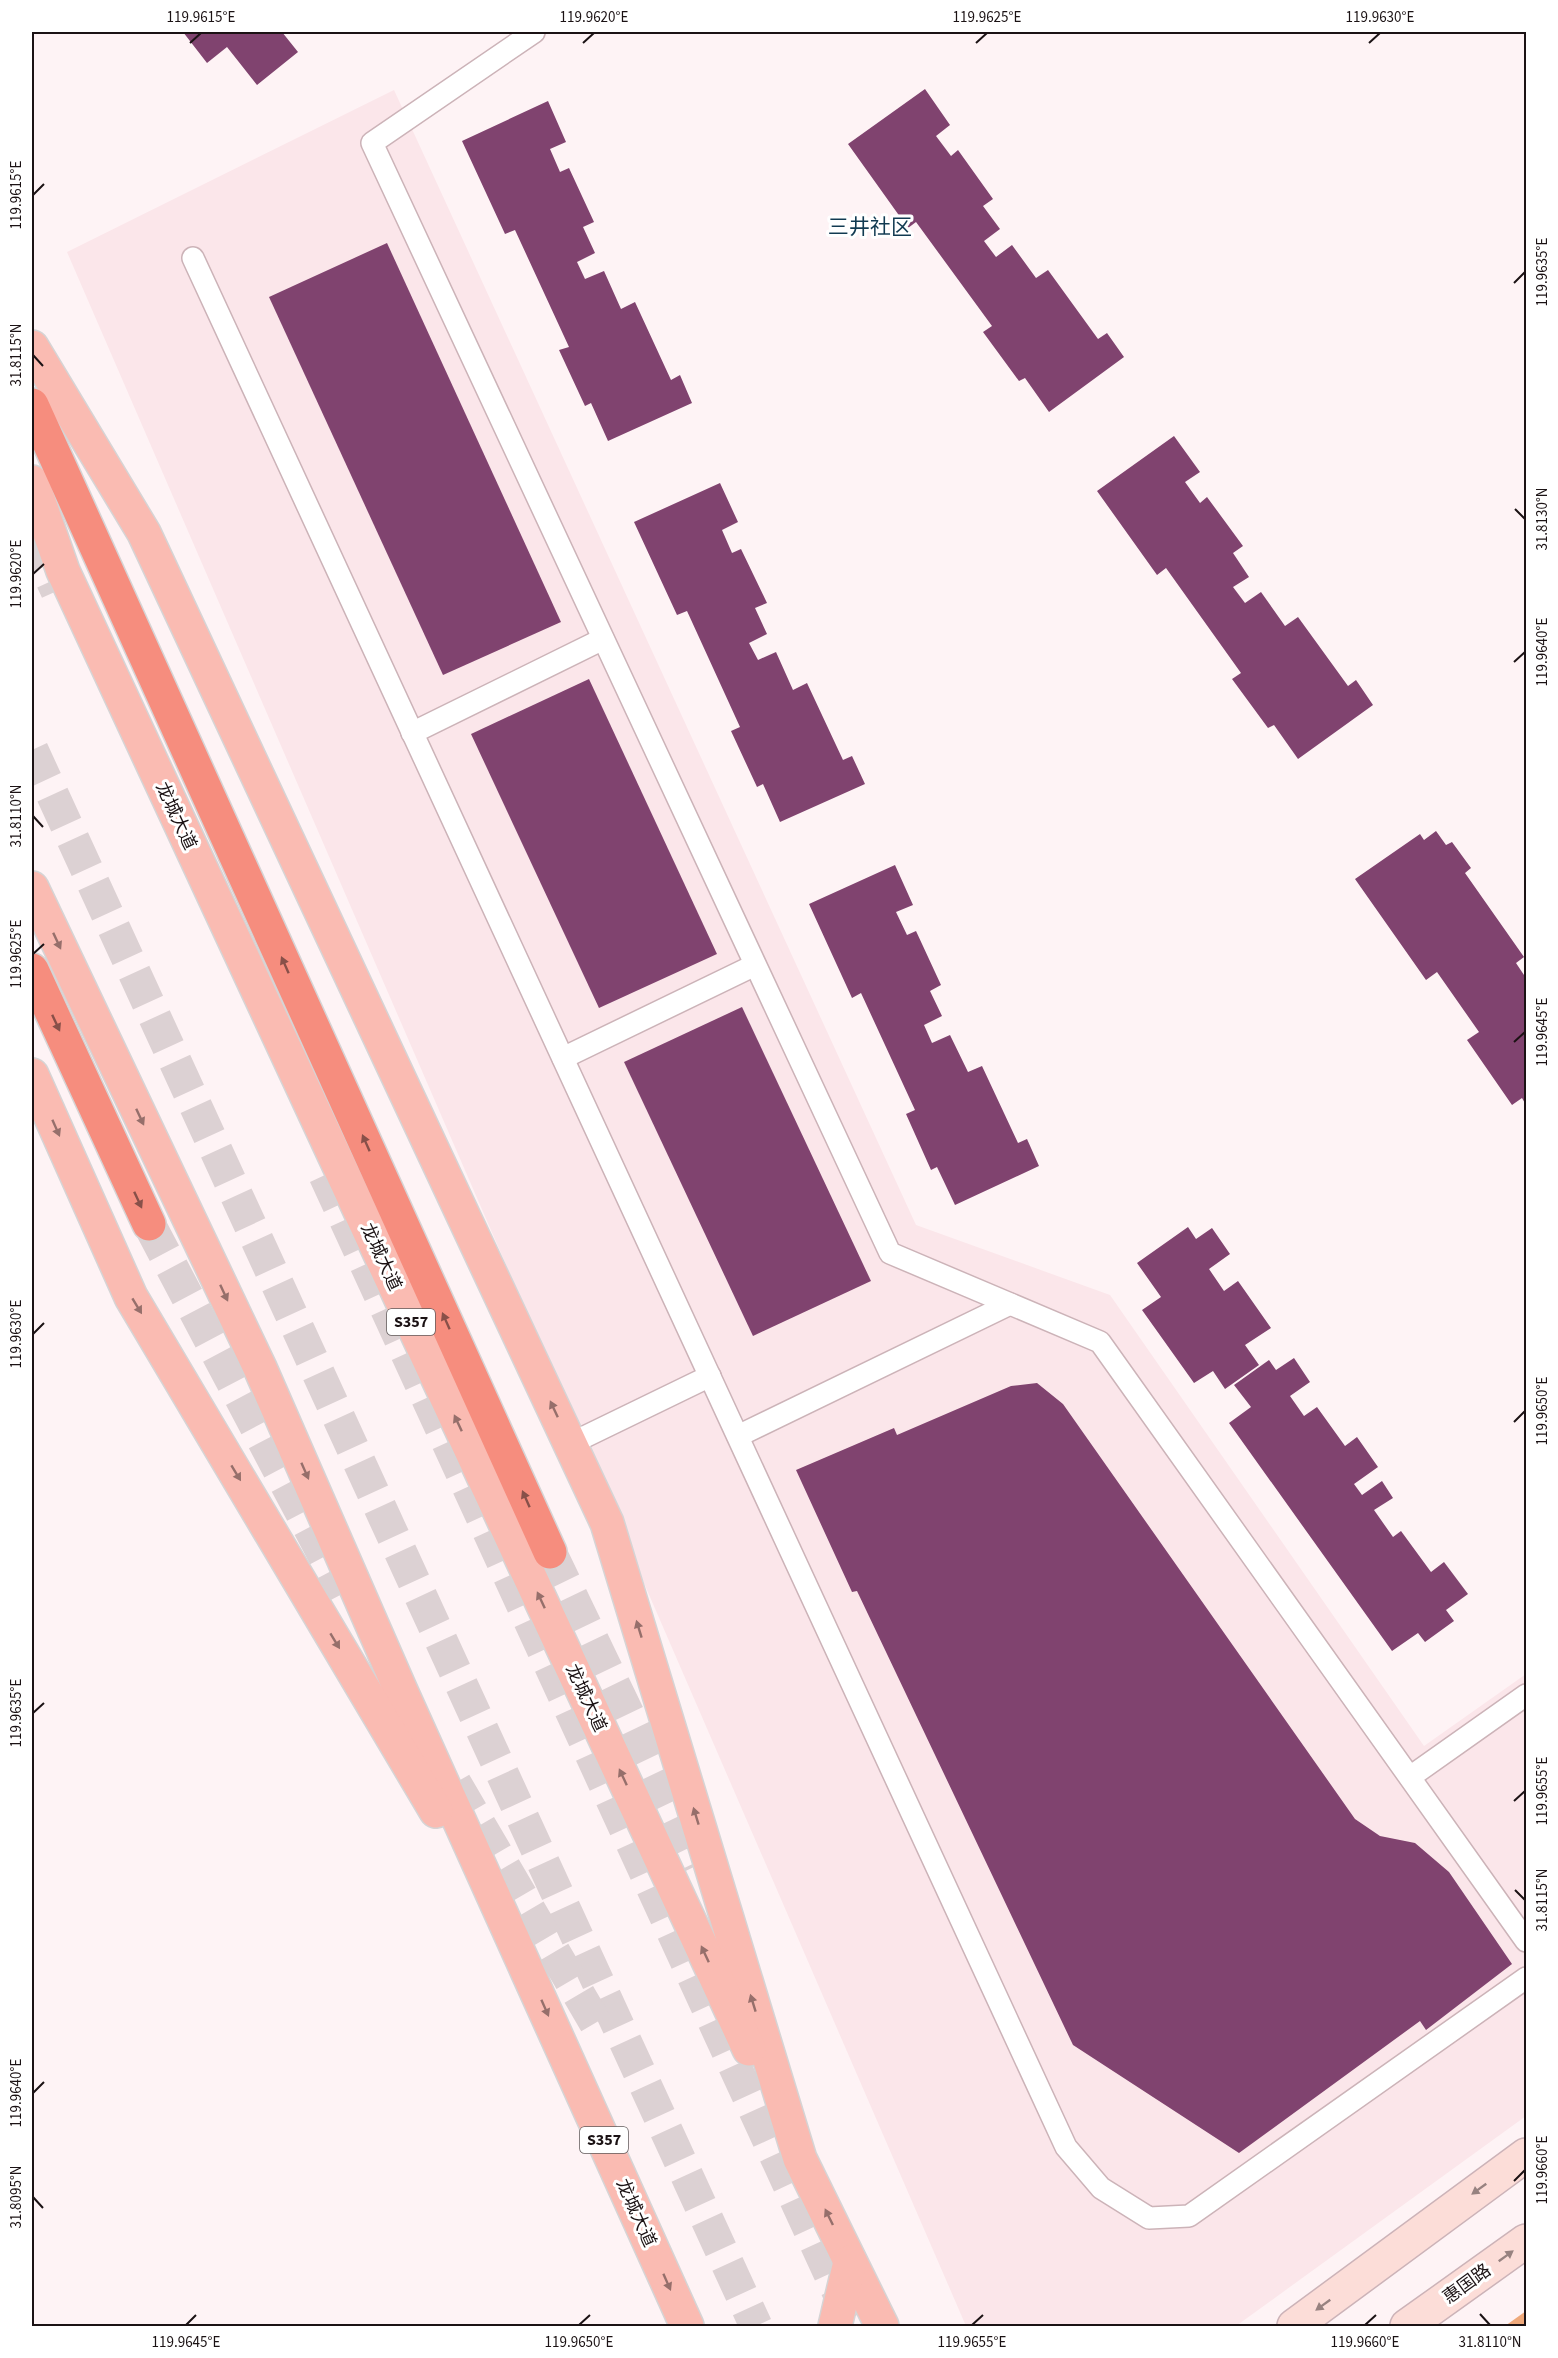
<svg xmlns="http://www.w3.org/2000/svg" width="1558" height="2358" font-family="'Source Sans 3','Noto Sans SC',sans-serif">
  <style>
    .built { fill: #fbe6ea }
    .forest { fill: #efa97b }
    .building { fill: #80436f }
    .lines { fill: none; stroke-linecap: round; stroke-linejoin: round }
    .highway-tunnel { stroke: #dcd1d3; stroke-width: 33; stroke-dasharray: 33 16; stroke-linecap: butt }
    .lane-casing { stroke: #ccb3b8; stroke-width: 24 }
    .secondary-casing { stroke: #ccb3b8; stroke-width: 36 }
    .primary-casing { stroke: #d6d4d5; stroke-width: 36 }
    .highway-casing { stroke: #d6d4d5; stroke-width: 36 }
    .lane { stroke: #fff; stroke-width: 21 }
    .secondary { stroke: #fcddd8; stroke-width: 33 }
    .primary { stroke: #fabbb2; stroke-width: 33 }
    .highway { stroke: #f68d7e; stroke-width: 33 }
    .oneway { fill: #966f6b }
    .oneway2 { fill: #885049 }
    .oneway3 { fill: #978280 }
    .ticks { fill: none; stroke: #1b1214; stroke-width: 2 }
    .labels { text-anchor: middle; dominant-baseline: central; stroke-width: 6; stroke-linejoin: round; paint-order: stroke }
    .shield { fill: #fff; stroke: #5f595a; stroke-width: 1.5 }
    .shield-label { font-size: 16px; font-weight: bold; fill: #1b1214 }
    .street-label { font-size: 18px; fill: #1b1214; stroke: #fff }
    .quarter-label { font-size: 21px; fill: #113a51; stroke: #fff }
    .neatline { fill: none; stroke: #1b1214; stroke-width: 2 }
    .ticks-label { font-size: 15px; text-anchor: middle; fill: #1b1214 }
  </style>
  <rect width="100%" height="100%" fill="#fef3f5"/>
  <path class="built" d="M394 90 916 1225 1110 1295 1424 1746 1526 1674V2116L1236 2326H966L67 252Z"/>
  <path class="forest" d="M1526 2311V2326H1505Z"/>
  <g class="building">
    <path d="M183 32H282L298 52 257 85 227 47 207 63Z"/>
    <path d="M925 89 950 125 936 136 951 156 958 150 993 199 983 206 1000 229 984 241 996 257 1012 245 1036 278 1048 270 1098 339 1107 333 1124 357 1049 412 1025 378 1019 381 983 332 992 326 916 222 908 228 848 144Z"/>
    <path d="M548 101 566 142 550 149 560 172 569 168 594 222 583 227 595 253 577 262 585 279 604 271 621 309 635 302 671 380 680 375 692 403 608 441 591 403 585 406 559 350 569 347 515 230 505 234 462 141Z"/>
    <path d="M387 243 561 622 443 675 269 297Z"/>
    <path d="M1174 436 1200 472 1185 482 1200 503 1207 497 1243 546 1233 553 1249 577 1233 587 1245 603 1261 592 1285 626 1298 617 1348 686 1356 680 1373 705 1298 759 1274 725 1268 728 1232 679 1241 673 1166 568 1157 575 1097 491Z"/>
    <path d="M720 483 738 522 722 530 732 553 741 549 767 603 755 608 767 634 749 643 758 660 776 652 793 690 807 683 843 760 852 756 865 784 780 822 763 784 757 787 731 731 740 727 687 611 677 615 634 522Z"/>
    <path d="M589 679 717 954 599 1008 471 734Z"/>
    <path d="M1436 831 1446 845 1452 842 1471 868 1465 873 1524 957 1516 963 1526 978V1105L1522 1098 1512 1105 1467 1040 1479 1032 1437 972 1426 980 1355 879 1420 834 1424 840Z"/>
    <path d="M895 865 913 905 896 912 907 935 916 931 941 985 930 991 942 1016 924 1025 932 1043 950 1035 968 1072 982 1066 1018 1143 1027 1139 1039 1166 955 1205 937 1167 931 1170 906 1114 915 1110 861 993 852 998 809 904Z"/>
    <path d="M742 1007 871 1281 753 1336 624 1062Z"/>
    <path d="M1188 1227 1196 1239 1212 1228 1230 1254 1209 1269 1224 1291 1238 1281 1271 1328 1245 1345 1259 1365 1225 1389 1213 1371 1194 1383 1142 1310 1161 1297 1137 1263Z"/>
    <path d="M1294 1358 1310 1382 1290 1396 1304 1416 1317 1407 1345 1446 1357 1437 1378 1467 1354 1484 1362 1495 1382 1481 1393 1498 1374 1510 1393 1537 1401 1531 1431 1572 1444 1562 1468 1594 1446 1610 1454 1621 1425 1642 1418 1633 1392 1651 1229 1423 1251 1407 1234 1385 1269 1360 1276 1370Z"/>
    <path d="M1037 1383 1063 1404 1355 1819 1380 1836 1415 1843 1449 1872 1512 1964 1426 2030 1420 2021 1239 2153 1073 2045 857 1591 852 1592 796 1470 894 1428 897 1435 1011 1386Z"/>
  </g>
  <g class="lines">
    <g class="highway-tunnel">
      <path d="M32 536 57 591"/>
      <path d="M32 750 756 2326"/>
      <path d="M325 1175 854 2326"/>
      <path d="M149 1224 344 1593"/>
      <path d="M550 1552 700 1864"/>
      <path d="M455 1783 602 2034"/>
    </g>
    <g class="lane-casing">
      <g id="lane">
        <path d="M534 32 372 143 890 1253 1100 1342 1526 1941"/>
        <path d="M193 258 1066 2147 1101 2188 1149 2218 1189 2216 1526 1978"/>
        <path d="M412 733 603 639"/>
        <path d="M563 1058 755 965"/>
        <path d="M738 1436 1010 1304"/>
        <path d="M570 1444 710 1376"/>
        <path d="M1410 1777 1526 1695"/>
      </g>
    </g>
    <g class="secondary-casing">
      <g id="secondary">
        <path d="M1294 2326 1526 2155"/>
        <path d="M1407 2326 1526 2241"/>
      </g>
    </g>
    <g class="primary-casing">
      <g id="primary">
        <path d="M32 347 144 533 607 1523 800 2159 882 2326"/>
        <path d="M32 482 63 571 749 2049"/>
        <path d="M32 888 260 1368 401 1691 687 2326"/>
        <path d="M32 1075 131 1297 436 1811"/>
        <path d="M835 2326 850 2262"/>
      </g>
    </g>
    <g class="highway-casing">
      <g id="highway">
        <path d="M32 405 550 1552"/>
        <path d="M32 970 149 1224"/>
      </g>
    </g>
    <use href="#lane" class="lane"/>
    <use href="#secondary" class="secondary"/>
    <use href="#primary" class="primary"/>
    <use href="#highway" class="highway"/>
  </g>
  <defs><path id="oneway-solid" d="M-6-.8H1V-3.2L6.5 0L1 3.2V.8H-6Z" transform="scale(1.5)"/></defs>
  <g class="oneway">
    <use href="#oneway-solid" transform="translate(57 941) rotate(65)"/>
    <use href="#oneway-solid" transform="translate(140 1117) rotate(65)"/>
    <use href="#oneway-solid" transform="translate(56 1128) rotate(66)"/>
    <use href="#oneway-solid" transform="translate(224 1293) rotate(65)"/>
    <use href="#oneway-solid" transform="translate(137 1306) rotate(59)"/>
    <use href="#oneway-solid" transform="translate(554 1409) rotate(-115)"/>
    <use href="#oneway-solid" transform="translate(458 1423) rotate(-115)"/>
    <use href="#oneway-solid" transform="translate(305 1471) rotate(66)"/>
    <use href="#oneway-solid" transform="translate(236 1473) rotate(59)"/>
    <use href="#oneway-solid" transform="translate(541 1600) rotate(-115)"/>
    <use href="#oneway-solid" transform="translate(639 1629) rotate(-107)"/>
    <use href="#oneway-solid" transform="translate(335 1641) rotate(59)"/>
    <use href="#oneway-solid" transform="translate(623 1777) rotate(-115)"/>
    <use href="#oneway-solid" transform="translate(696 1816) rotate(-107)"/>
    <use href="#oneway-solid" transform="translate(705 1954) rotate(-115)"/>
    <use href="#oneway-solid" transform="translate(753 2003) rotate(-107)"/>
    <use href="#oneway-solid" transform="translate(545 2008) rotate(66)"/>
    <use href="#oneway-solid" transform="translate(829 2217) rotate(-116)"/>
    <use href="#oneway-solid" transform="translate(667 2282) rotate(66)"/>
  </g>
  <g class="oneway2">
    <use href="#oneway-solid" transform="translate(285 965) rotate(-114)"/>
    <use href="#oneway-solid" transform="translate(56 1023) rotate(65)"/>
    <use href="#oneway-solid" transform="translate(366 1143) rotate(-114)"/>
    <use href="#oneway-solid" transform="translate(138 1200) rotate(65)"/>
    <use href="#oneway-solid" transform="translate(446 1321) rotate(-114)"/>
    <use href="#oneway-solid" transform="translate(526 1499) rotate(-114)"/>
  </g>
  <g class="oneway3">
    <use href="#oneway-solid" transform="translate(1479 2189) rotate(144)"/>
    <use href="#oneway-solid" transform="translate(1506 2256) rotate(-36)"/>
    <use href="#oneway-solid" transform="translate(1323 2305) rotate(144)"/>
  </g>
  <path class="ticks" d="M190 43 201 33M583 43 594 33M976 43 987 33M1369 43 1380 33M33 195 44 184M1514 283 1525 272M33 355 43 366M1515 509 1525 519M33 574 44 564M1514 662 1525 652M33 816 43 827M33 954 44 944M1514 1042 1525 1032M33 1334 44 1323M1514 1422 1525 1411M33 1713 44 1703M1514 1801 1525 1791M1515 1890 1525 1900M33 2093 44 2082M1514 2181 1525 2170M33 2197 43 2208M1480 2314 1490 2325M186 2325 196 2315M579 2325 590 2315M972 2325 983 2315M1365 2325 1376 2315"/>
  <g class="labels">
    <g class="shield">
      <rect x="387" y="1309" width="48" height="26" rx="4.5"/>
      <rect x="580" y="2127" width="48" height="26" rx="4.5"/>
    </g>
    <g class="shield-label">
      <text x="411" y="1322">S357</text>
      <text x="604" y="2140">S357</text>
    </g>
    <g class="street-label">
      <text transform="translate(176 816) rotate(65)">龙城大道</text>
      <text transform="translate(381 1257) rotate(65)">龙城大道</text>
      <text transform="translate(586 1698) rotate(65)">龙城大道</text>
      <text transform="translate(636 2213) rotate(66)">龙城大道</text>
      <text transform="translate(1467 2284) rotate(-36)">惠国路</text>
    </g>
    <g class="quarter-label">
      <text x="870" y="227">三井社区</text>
    </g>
  </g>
  <rect width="1558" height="2358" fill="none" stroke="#ffffff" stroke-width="66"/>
  <rect x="33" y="33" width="1492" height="2292" class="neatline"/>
  <g class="ticks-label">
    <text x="201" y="22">119.9615°E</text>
    <text x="594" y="22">119.9620°E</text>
    <text x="987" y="22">119.9625°E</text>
    <text x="1380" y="22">119.9630°E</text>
    <text transform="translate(16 195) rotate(-90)" y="5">119.9615°E</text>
    <text transform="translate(1542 272) rotate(-90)" y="5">119.9635°E</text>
    <text transform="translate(16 355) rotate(-90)" y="5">31.8115°N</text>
    <text transform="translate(1542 519) rotate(-90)" y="5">31.8130°N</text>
    <text transform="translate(16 574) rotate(-90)" y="5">119.9620°E</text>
    <text transform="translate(1542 652) rotate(-90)" y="5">119.9640°E</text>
    <text transform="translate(16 816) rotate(-90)" y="5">31.8110°N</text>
    <text transform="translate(16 954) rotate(-90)" y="5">119.9625°E</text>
    <text transform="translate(1542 1032) rotate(-90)" y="5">119.9645°E</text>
    <text transform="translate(16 1334) rotate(-90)" y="5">119.9630°E</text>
    <text transform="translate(1542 1411) rotate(-90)" y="5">119.9650°E</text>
    <text transform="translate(16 1713) rotate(-90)" y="5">119.9635°E</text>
    <text transform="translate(1542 1791) rotate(-90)" y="5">119.9655°E</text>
    <text transform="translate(1542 1900) rotate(-90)" y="5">31.8115°N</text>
    <text transform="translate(16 2093) rotate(-90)" y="5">119.9640°E</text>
    <text transform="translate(1542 2170) rotate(-90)" y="5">119.9660°E</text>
    <text transform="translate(16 2197) rotate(-90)" y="5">31.8095°N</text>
    <text x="186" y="2347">119.9645°E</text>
    <text x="579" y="2347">119.9650°E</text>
    <text x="972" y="2347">119.9655°E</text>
    <text x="1365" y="2347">119.9660°E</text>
    <text x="1490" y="2347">31.8110°N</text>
  </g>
</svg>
